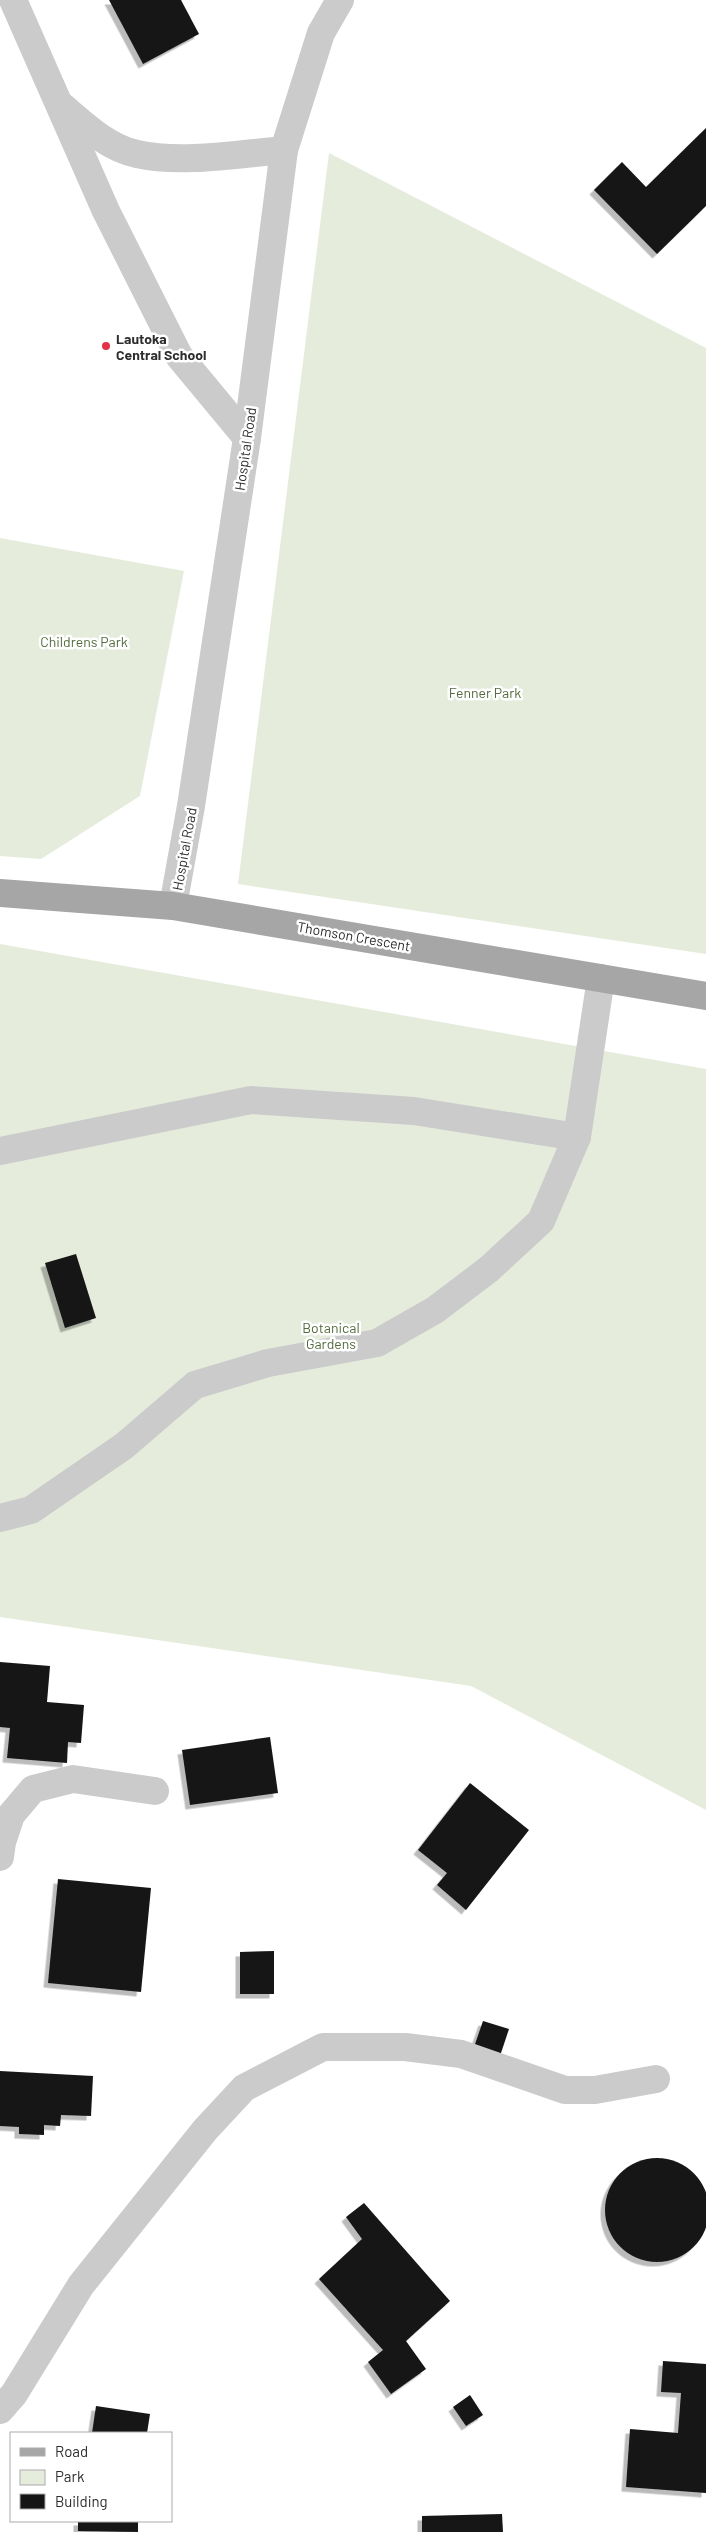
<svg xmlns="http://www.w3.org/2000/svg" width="706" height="2532" font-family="Barlow,sans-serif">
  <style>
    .green { fill: #e5ecdc }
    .building { fill: #151515; filter: url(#shadow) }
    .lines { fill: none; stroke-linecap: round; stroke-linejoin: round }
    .minor { stroke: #cbcbcb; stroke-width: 28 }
    .major { stroke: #a6a6a6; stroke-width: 28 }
    .poi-dot { fill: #e33347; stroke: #fff; stroke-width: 2 }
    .labels { text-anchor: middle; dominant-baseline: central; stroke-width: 5; stroke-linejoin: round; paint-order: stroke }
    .poi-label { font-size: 14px; font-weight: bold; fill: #2e2e2e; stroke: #fff; text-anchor: start }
    .street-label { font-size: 14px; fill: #2e2e2e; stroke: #fff }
    .park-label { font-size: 14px; fill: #536a3c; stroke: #fff }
  </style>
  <defs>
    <filter id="shadow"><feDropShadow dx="-4.5" dy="4.5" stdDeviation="0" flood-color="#0004"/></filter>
  </defs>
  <rect width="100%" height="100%" fill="#fff"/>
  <g class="green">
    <path d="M329 153 706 348V954L238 884Z"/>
    <path d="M0 538 184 571 140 796 41 859 0 856Z"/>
    <path d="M0 944 706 1069V1810L471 1686 0 1617Z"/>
  </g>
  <g class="building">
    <path d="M109 0H181L199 34 143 64Z"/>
    <path d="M706 128V206L657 254 594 190 622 162 646 187Z"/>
    <path d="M76 1254 96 1318 65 1328 45 1263Z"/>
    <path d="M0 1662 50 1666 47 1702 84 1705 81 1743 68 1742 67 1763 7 1758 10 1728 0 1727Z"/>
    <path d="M270 1737 278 1793 190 1805 182 1750Z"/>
    <path d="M470 1783 529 1830 466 1910 437 1885 447 1873 418 1850Z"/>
    <path d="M58 1879 151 1888 141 1992 48 1983Z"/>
    <path d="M274 1951V1994H240V1952Z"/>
    <path d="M483 2021 509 2029 499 2059 473 2050Z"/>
    <path d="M0 2071 93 2076 91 2116 61 2115 60 2126 44 2125V2135L19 2134V2127L0 2126Z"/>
    <circle cx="657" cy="2210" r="52"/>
    <path d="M364 2203 450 2301 406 2341 426 2369 391 2394 368 2362 383 2350 319 2279 362 2239 346 2217Z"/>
    <path d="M663 2361 706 2364V2493L626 2487 630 2429 678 2433 681 2393 661 2392Z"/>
    <path d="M470 2395 483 2415 466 2426 453 2407Z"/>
    <path d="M96 2406 150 2414 147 2433H92Z"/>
    <path d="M502 2514 503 2532H422V2516Z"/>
    <path d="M78 2521H138V2532L78 2531Z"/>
  </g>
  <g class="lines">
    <g class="minor">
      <path d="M13 0 106 211 179 356 247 438"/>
      <path d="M63 107C84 125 108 148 137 154 181 164 238 154 284 150"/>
      <path d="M173 906 191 806 247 438 284 150 321 33 340 0"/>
      <path d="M0 1151 251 1100 414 1111 577 1137"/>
      <path d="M0 1518 31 1510 124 1446 195 1385 268 1363 377 1343 435 1310 489 1269 541 1221 577 1137 601 978"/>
      <path d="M0 1857 2 1842 11 1815 33 1789 73 1779 155 1791"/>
      <path d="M0 2410 14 2394 81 2285 205 2130 244 2088 323 2047H405L461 2054 565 2090H595L656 2079"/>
    </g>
    <path class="major" d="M0 893 173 906 706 996"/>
  </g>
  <circle class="poi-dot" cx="106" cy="346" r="5"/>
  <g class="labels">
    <g class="poi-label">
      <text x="116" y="338">Lautoka<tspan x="116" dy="16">Central School</tspan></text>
    </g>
    <g class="street-label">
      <text transform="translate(245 449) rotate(-82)">Hospital Road</text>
      <text transform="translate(184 849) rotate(-80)">Hospital Road</text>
      <text transform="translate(354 936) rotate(10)">Thomson Crescent</text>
    </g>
    <g class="park-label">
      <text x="84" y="641">Childrens Park</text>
      <text x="485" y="692">Fenner Park</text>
      <text x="331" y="1327">Botanical<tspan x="331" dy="16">Gardens</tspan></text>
    </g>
  </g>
  <rect x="10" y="2432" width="162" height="90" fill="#ffffff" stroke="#ababab"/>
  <rect x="20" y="2448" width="25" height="8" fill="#a6a6a6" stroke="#ababab"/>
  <text x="55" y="2457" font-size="15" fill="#2e2e2e">Road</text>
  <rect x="20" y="2470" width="25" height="15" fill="#e5ecdc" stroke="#ababab"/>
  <text x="55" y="2482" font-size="15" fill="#2e2e2e">Park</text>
  <rect x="20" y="2494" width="25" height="15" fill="#151515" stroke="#ababab"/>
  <text x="55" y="2507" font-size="15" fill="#2e2e2e">Building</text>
</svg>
